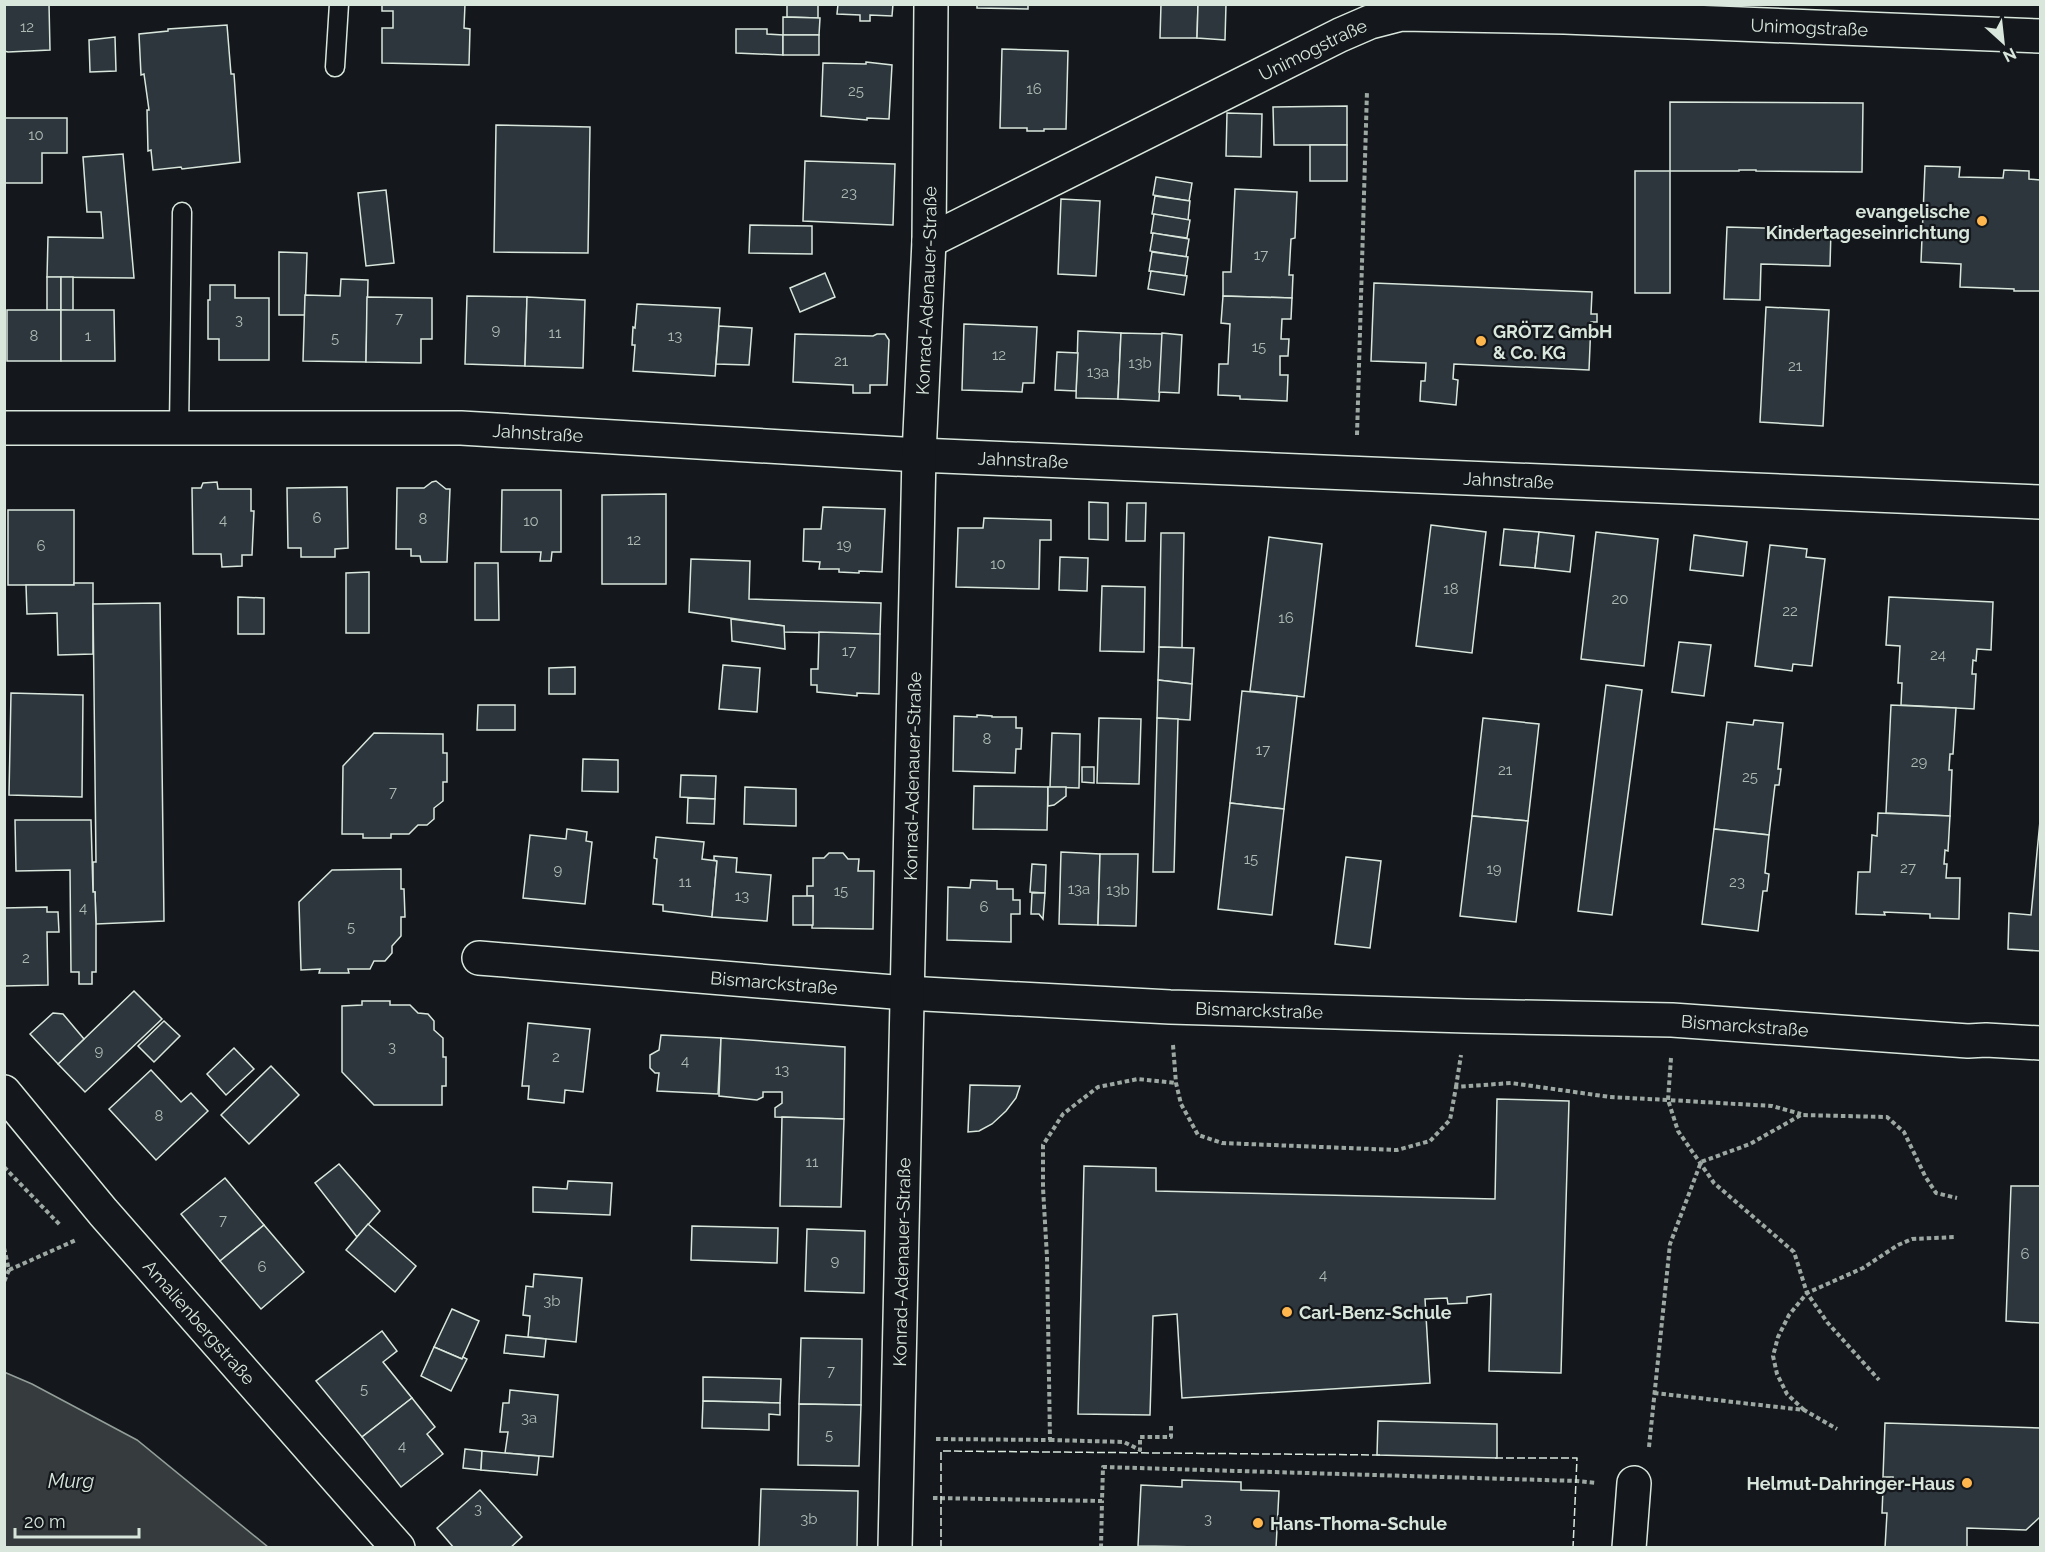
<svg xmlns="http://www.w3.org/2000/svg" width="2045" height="1552" font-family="Raleway,sans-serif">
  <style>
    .water { fill: #363b3e; stroke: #939e99; stroke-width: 1.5 }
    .building { fill: #2c363c; stroke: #d8e6dc; stroke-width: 1.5 }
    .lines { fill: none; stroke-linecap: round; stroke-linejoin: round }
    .service-casing { stroke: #d8e6dc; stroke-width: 21 }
    .minor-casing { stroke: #d8e6dc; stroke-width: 36 }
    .path { stroke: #9da8a2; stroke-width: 4; stroke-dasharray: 4.5 3; stroke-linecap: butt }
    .service { stroke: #14181c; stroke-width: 18 }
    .minor { stroke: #14181c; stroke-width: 33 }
    .fence { stroke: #d8e6dc; stroke-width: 1.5; stroke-dasharray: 8 3; stroke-linecap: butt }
    .poi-dot { fill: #ffb74d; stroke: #14181c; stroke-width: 2 }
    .labels { text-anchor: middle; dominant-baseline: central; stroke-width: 4.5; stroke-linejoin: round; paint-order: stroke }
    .number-label { font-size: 15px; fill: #adbab4 }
    .street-label { font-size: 18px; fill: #d8e6dc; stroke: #14181c }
    .poi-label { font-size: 18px; font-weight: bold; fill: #d8e6dc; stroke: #14181c; text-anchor: start }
    .water-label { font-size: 20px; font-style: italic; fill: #d8e6dc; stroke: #14181c }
  </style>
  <rect width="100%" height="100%" fill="#14181c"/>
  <path class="water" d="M4 1372 32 1384 137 1440 268 1547H5Z"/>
  <g class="building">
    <path d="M4 4H49L50 50 8 52 4 51Z"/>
    <path d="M382 4H465L464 28 470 29 469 65 382 63V28H393V11H382Z"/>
    <path d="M787 4H818V18L787 17Z"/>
    <path d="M838 4H893L892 16 870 15V21H860V15L837 14Z"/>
    <path d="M977 4H1028V9L977 8Z"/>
    <path d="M1161 4H1198L1197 38H1160Z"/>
    <path d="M1198 4H1226L1225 40 1197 38Z"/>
    <path d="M783 17 820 18 819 35H783Z"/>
    <path d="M227 25 231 74H234L240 162 182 169 181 167 153 170 151 150 148 151 147 110H149L144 74 141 75 139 34 168 31V29Z"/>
    <path d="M736 29H767V34L783 35V55L736 53Z"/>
    <rect x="783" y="35" width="36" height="20"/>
    <path d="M115 37 116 71 90 72 89 40Z"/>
    <path d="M1002 49 1068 51 1066 129H1044V131H1027V128H1000Z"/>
    <path d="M866 62 892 65 889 119 867 118V120L821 116 823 63 866 64Z"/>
    <path d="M1670 102 1863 103 1862 172 1756 171V170H1739V171H1670Z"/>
    <path d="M1347 106V145H1274L1273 107Z"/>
    <path d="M1227 113 1262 114 1261 157 1226 156Z"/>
    <path d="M4 118H67V153H42V183H4Z"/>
    <path d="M496 125 590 127 588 253 494 252Z"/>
    <rect x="1310" y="145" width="37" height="36"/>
    <path d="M123 154 134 278 47 277 48 237 103 238 101 212H87L83 157Z"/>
    <path d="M805 161 895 164 893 225 803 221Z"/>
    <path d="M1925 166 1960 167 1959 177 2003 178 2004 170 2029 171V179L2040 180V291H2014V289L1960 287 1961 264 1921 262Z"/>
    <rect x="1635" y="171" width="35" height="122"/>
    <path d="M1156 177 1192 183 1189 201 1153 195Z"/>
    <path d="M1235 189 1297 192 1295 238 1291 239 1289 275H1293L1292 298 1223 296V272H1231Z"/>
    <path d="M386 190 394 263 366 266 358 193Z"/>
    <path d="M1155 196 1190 201 1188 220 1152 214Z"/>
    <path d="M1061 199 1100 201 1096 276 1058 274Z"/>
    <path d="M1154 214 1190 220 1187 238 1151 233Z"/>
    <path d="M750 225 812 226V254L749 253Z"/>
    <path d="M1727 227 1831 230 1830 266 1761 264 1760 300 1724 299Z"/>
    <path d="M1153 233 1189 239 1186 257 1150 251Z"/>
    <path d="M279 252 307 253 305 315H279Z"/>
    <path d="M1152 252 1188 257 1185 276 1149 271Z"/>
    <path d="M1151 271 1187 276 1184 295 1148 289Z"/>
    <path d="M825 273 835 297 800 312 790 288Z"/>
    <rect x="47" y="277" width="14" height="33"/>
    <path d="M61 277H73V311L61 310Z"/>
    <path d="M341 279 368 280 366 362 303 361 305 295 340 296Z"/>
    <path d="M1374 283 1592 292 1591 314H1597V322H1591L1589 370 1454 364 1453 379 1458 380 1456 405 1420 401 1421 381H1425L1426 363 1371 361Z"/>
    <path d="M210 285H235V298H269V360H219V339H208V300H210Z"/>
    <path d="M467 296 527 297 525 366 465 364Z"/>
    <path d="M1223 296 1292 298 1291 319H1282L1281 339H1289L1288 356H1280V375H1288L1287 401 1240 399V396L1218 395 1219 364H1228L1230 324 1221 323Z"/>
    <path d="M367 297 432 298V339H421V363L366 362Z"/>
    <path d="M527 297 585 300 583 368 525 366Z"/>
    <path d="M637 304 720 308 715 376 633 371 635 345H632L633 327 635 328Z"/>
    <path d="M1766 307 1829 310 1823 426 1760 422Z"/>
    <rect x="7" y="310" width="54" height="51"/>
    <path d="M61 310H114L115 361H61Z"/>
    <path d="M964 324 1037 327 1034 383H1023L1022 392 962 390Z"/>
    <path d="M719 326 752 328 749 365 716 364Z"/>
    <path d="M1078 331 1121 333 1118 399 1076 398Z"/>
    <path d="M1121 333 1163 334 1159 401 1118 399Z"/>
    <path d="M1162 333 1182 335 1179 393 1159 392Z"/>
    <path d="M795 334 873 336 877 334H885L889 340 887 385H870V393H853V385L793 382Z"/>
    <path d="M1057 352 1078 353 1076 391 1055 390Z"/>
    <path d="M436 481 446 489H450L447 562H421L420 556H411V549H396L397 488H424L432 482Z"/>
    <path d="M217 482 218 489H251V511H254L252 555H242V566L222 567 221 554H193L192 488H201L203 483Z"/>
    <path d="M347 487 348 548 335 549V557H301V548H288L287 488Z"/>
    <path d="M502 490H561V552H552L551 561H540L541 552H501Z"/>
    <path d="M666 494V584H602V495Z"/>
    <path d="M1089 502 1108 503V540L1089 539Z"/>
    <path d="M1127 503H1146L1145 541H1126Z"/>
    <path d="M823 507 885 509 882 572 859 571V573L839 572V569H819L820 562 803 561 804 529H821Z"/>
    <rect x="8" y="510" width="66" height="75"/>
    <path d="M984 518 1051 520V540H1040L1039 589 956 587 958 528H983Z"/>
    <path d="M1431 525 1486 532 1472 653 1416 646Z"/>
    <path d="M1504 529 1539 532 1535 568 1500 565Z"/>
    <path d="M1539 532 1574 536 1570 572 1535 568Z"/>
    <path d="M1596 532 1658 539 1644 666 1581 659Z"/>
    <path d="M1161 533H1184L1182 648 1159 647Z"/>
    <path d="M1694 535 1747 542 1743 576 1690 570Z"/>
    <path d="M1269 537 1322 544 1304 697 1250 691Z"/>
    <path d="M1770 545 1807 549 1806 557 1825 559 1812 666 1793 664 1792 671 1755 666Z"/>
    <path d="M1060 557 1088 558 1087 591 1059 590Z"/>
    <path d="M691 559 750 561 749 599 881 603 880 634 784 632V626L689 612Z"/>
    <path d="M475 563H498L499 620H475Z"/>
    <path d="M369 572V633H346V573Z"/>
    <path d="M74 583H93V654L58 655 57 613 27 614 26 585H74Z"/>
    <path d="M1102 586 1145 587 1144 652 1100 651Z"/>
    <path d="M238 597 264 598V634H238Z"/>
    <path d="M1889 597 1993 602 1991 650 1977 649 1976 661 1973 660 1972 674H1976L1974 709 1901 705 1902 683H1898L1900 646 1886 645Z"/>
    <path d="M160 603 164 921 96 924 95 892H93V862H96L93 604Z"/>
    <path d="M731 619 784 626 785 649 732 641Z"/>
    <path d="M819 632 880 634 879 694 857 693V696L817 692V685H811V669H818Z"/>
    <path d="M1679 642 1711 645 1704 696 1672 692Z"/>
    <path d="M1159 647 1194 648 1192 684 1158 680Z"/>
    <path d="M723 665 760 668 757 712 719 709Z"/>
    <path d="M575 667V694H549V668Z"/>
    <path d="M1158 680 1192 684 1190 720 1157 718Z"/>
    <path d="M1606 685 1642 690 1612 915 1578 911Z"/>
    <path d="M1242 691 1297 696 1284 809 1230 803Z"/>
    <path d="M11 693 83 695 82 797 9 795Z"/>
    <path d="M478 705H515V730H477Z"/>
    <path d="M1891 705 1956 708 1953 754H1950L1949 770H1952L1950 816 1886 813Z"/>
    <path d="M977 715 992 716V717H1016V728H1022L1021 749H1016L1015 773 953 771 954 716 977 717Z"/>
    <path d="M1099 718 1141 719 1139 784 1097 783Z"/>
    <path d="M1157 718 1178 719 1174 872H1153Z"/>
    <path d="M1483 718 1539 724 1528 821 1472 816Z"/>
    <path d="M1754 720 1783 723 1778 769H1781L1779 785H1775L1769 835 1714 829 1727 722 1753 725Z"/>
    <path d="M374 733 443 734V753H447V782H443V801L434 808V819L427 825H418L409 834H391V838H363V834H342L343 766Z"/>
    <path d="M1052 733 1080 734 1079 788 1050 787Z"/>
    <path d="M583 759 618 760V792L582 791Z"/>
    <path d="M1082 767H1094V783L1082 782Z"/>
    <path d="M681 775 716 776 715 799 680 797Z"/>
    <path d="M974 786 1048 787 1047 830 973 829Z"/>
    <path d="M745 787 796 789V826L744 824Z"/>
    <path d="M1048 787H1066V796L1054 805 1048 806Z"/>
    <path d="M688 798 715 799 714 824 687 823Z"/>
    <path d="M1230 803 1284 809 1272 915 1218 909Z"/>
    <path d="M1878 813 1950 816 1948 851 1945 850 1944 864H1947L1946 878H1960L1959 919 1930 918V914L1884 912 1885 915 1856 914 1858 872H1870L1872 835 1877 836Z"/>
    <path d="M1472 816 1528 821 1516 922 1460 916Z"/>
    <path d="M15 820H91L93 892H95L96 924V972H92V984H79V972H71L70 870 16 871Z"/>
    <path d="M2040 821V951L2008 949 2009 913 2031 915Z"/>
    <path d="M567 829 587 832 586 841 592 842 585 904 523 898 530 835 566 839Z"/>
    <path d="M1714 829 1769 835 1765 873 1769 874 1767 891H1763L1758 931 1702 924Z"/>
    <path d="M656 837 704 842 702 859 717 861 712 917 663 911V905L653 904 657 859 654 858Z"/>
    <path d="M1061 852 1100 854 1098 925 1059 924Z"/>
    <path d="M829 853H843L848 859H859L858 871H874L873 929 812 928 813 896H807V886H813V858H824Z"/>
    <path d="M1100 854H1138L1136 926 1098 925Z"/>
    <path d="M714 856 737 858 736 872 771 875 767 921 712 917 717 861 714 860Z"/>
    <path d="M1346 857 1381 861 1370 948 1335 944Z"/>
    <path d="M1032 864 1046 865 1045 893 1030 892Z"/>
    <path d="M401 869V889H404L405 917H401V936L392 946V953L385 961H374L370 969H348L349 973H319L320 969 301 970 299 902 332 870Z"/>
    <path d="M971 880 997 881V889H1013V900H1020V914H1011V942L947 940 948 887 970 888Z"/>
    <path d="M1032 893H1045L1043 919 1039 914H1031Z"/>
    <rect x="793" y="896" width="20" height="29"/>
    <path d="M47 907V912H58L59 932H47L48 985 4 986V908Z"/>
    <path d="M134 991 162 1019 85 1092 58 1064Z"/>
    <path d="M362 1001H390V1005H410L418 1013 428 1014 434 1021V1030L443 1038V1057H446V1086H442V1105H374L342 1072V1006L362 1005Z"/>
    <path d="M53 1013 63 1014 84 1039 58 1064 30 1034Z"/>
    <path d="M164 1021 180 1036 154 1062 138 1046Z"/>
    <path d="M528 1023 590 1029 583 1092 565 1090 564 1103 528 1099 529 1086H522Z"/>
    <path d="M661 1035 721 1038 718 1094 657 1091 659 1073H655L650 1068V1055L659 1050Z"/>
    <path d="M721 1038 845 1047 844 1119 775 1117V1108L782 1103V1092H763V1097L757 1100 719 1096Z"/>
    <path d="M234 1048 254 1069 226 1095 207 1074Z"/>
    <path d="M271 1066 299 1095 249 1144 221 1115Z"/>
    <path d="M151 1070 181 1102 191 1093 208 1111 156 1160 109 1109Z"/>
    <path d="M970 1085 1020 1086 1016 1098 1006 1111 992 1124 979 1131 968 1132Z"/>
    <path d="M1497 1099 1569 1101 1561 1373 1489 1371 1491 1294 1467 1297V1303L1448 1304 1447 1298 1425 1299 1430 1383 1182 1398 1177 1314 1153 1316 1150 1415 1078 1414 1084 1166 1156 1168V1191L1495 1199Z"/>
    <path d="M782 1117 844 1119 841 1207 780 1206Z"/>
    <path d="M339 1164 380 1211 357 1237 315 1183Z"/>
    <path d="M225 1178 264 1225 220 1261 181 1214Z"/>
    <path d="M568 1181 612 1183 610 1215 533 1212V1187L567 1189Z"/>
    <path d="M2011 1186H2040V1323L2006 1321Z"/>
    <path d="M368 1224 416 1266 395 1292 346 1250Z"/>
    <path d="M264 1225 304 1272 261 1309 220 1261Z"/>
    <path d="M692 1226 778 1228 777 1263 691 1260Z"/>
    <path d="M807 1229 865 1231 864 1293 805 1291Z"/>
    <path d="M534 1274 582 1278 576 1342 528 1337 530 1316 523 1315 526 1286 533 1287Z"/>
    <path d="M452 1309 479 1321 462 1359 434 1347Z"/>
    <path d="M382 1331 397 1351 383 1362 412 1398 362 1437 316 1381Z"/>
    <path d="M506 1335 546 1339 544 1357 504 1353Z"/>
    <path d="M801 1338 862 1339 861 1405 799 1404Z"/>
    <path d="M434 1347 462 1359 463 1357 467 1359 451 1391 421 1376Z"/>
    <path d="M703 1377 781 1379 780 1403 703 1401Z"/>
    <path d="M510 1390 558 1395 553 1457 505 1453 508 1432H500L503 1403H509Z"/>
    <path d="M412 1398 435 1427 427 1434 443 1454 401 1487 362 1437Z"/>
    <path d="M703 1401 780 1403V1415L769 1414V1430L702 1428Z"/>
    <path d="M799 1404 861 1405 859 1466 798 1465Z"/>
    <path d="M1378 1421 1497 1424V1458L1377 1455Z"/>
    <path d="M1885 1423 2040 1428V1517L2026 1530 1967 1528V1548H1885L1887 1513H1882L1883 1489H1893V1477H1883Z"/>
    <path d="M465 1449 482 1451 481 1470 463 1468Z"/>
    <path d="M482 1451 539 1456 537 1475 481 1470Z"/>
    <path d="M1182 1480 1241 1482V1490L1279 1491 1276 1548 1138 1546 1141 1485 1182 1487Z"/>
    <path d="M761 1489 858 1491 857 1548 759 1547Z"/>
    <path d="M480 1490 522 1537 510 1548H454L437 1528Z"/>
  </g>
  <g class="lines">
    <g class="service-casing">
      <g id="service">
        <path d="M335 67 339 4"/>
        <path d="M179 428 182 212"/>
      </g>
    </g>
    <g class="minor-casing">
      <g id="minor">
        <path id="s1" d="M929 241 1340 35 1370 22 1401 14 1564 17 2040 36"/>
        <path id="s2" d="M4 428H461L919 455 2040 502"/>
        <path id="s3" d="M479 958 906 993 1170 1007 1466 1016 1672 1020 1968 1041 1986 1040 2040 1043"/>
        <path id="s4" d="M4 1092 103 1212 398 1548"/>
        <path id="s5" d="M895 1548 919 455 929 241 931 4"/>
        <path d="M1629 1548 1634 1483"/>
      </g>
    </g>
    <g class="path">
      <path d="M1357 435 1367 91"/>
      <path d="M1173 1045 1176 1083 1181 1104 1198 1135 1222 1143 1397 1150 1430 1141 1450 1120 1456 1087 1511 1083 1610 1097 1668 1100 1678 1131 1714 1183 1794 1252 1807 1293 1827 1322 1879 1380"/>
      <path d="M1671 1058 1668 1100 1772 1106 1801 1114"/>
      <path d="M1456 1087 1461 1055"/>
      <path d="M4 1167 60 1225"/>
      <path d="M4 1248 9 1270 4 1282"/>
      <path d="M9 1270 76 1240"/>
      <path d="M1654 1393 1804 1410 1837 1429"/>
      <path d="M1804 1410 1787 1394 1777 1374 1773 1356 1778 1337 1789 1315 1807 1293 1863 1268 1898 1245 1912 1239 1956 1237"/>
      <path d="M936 1439 1050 1440 1047 1257 1043 1188V1145L1063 1114 1098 1087 1138 1079 1176 1083"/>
      <path d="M1050 1440 1124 1442 1140 1450V1437H1171V1424"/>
      <path d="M1649 1447 1670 1244 1701 1162 1750 1144 1801 1115 1887 1117 1904 1132 1925 1176 1936 1193 1957 1198"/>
      <path d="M933 1498 1102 1501 1103 1467 1577 1481 1597 1483"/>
      <path d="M1101 1548 1102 1501"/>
    </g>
    <use href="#service" class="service"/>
    <use href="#minor" class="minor"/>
    <g class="fence">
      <path d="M1495 1458H1577L1573 1548"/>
      <path d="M941 1548V1451L1381 1455"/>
    </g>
  </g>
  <g class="poi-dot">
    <circle cx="1982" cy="221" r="6"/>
    <circle cx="1481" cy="341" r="6"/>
    <circle cx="1287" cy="1312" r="6"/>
    <circle cx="1967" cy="1483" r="6"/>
    <circle cx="1258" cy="1523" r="6"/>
  </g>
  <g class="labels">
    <g class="number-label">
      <text x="27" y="27">12</text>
      <text x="1034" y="89">16</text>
      <text x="856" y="91">25</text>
      <text x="36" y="135">10</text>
      <text x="849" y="193">23</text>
      <text x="1261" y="255">17</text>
      <text x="399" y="318">7</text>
      <text x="239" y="320">3</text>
      <text x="496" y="330">9</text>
      <text x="555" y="333">11</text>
      <text x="34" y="336">8</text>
      <text x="88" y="336">1</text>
      <text x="675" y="336">13</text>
      <text x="335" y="338">5</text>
      <text x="1259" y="347">15</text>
      <text x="999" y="355">12</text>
      <text x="841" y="361">21</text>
      <text x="1140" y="363">13b</text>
      <text x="1795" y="366">21</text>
      <text x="1098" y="372">13a</text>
      <text x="317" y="518">6</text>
      <text x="423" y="519">8</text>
      <text x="223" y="520">4</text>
      <text x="531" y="521">10</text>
      <text x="634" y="540">12</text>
      <text x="844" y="545">19</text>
      <text x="41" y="546">6</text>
      <text x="998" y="564">10</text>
      <text x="1451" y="589">18</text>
      <text x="1620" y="599">20</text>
      <text x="1790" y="611">22</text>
      <text x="1286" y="618">16</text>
      <text x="849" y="651">17</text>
      <text x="1938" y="655">24</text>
      <text x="987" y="739">8</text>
      <text x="1263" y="750">17</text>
      <text x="1919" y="762">29</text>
      <text x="1505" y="770">21</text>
      <text x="1750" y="777">25</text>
      <text x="393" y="792">7</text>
      <text x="1251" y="859">15</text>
      <text x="1908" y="868">27</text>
      <text x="1494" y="869">19</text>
      <text x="558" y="870">9</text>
      <text x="685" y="882">11</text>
      <text x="1737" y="882">23</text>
      <text x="1079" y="889">13a</text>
      <text x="1118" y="890">13b</text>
      <text x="841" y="891">15</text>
      <text x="742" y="896">13</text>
      <text x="984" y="907">6</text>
      <text x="83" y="908">4</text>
      <text x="351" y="927">5</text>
      <text x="26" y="958">2</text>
      <text x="392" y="1047">3</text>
      <text x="99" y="1051">9</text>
      <text x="556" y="1057">2</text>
      <text x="685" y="1061">4</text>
      <text x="782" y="1070">13</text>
      <text x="159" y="1116">8</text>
      <text x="812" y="1162">11</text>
      <text x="223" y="1220">7</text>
      <text x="2025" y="1254">6</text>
      <text x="835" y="1261">9</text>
      <text x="262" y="1267">6</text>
      <text x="1323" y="1275">4</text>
      <text x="552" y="1301">3b</text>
      <text x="831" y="1371">7</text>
      <text x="364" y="1389">5</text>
      <text x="529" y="1418">3a</text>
      <text x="829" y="1435">5</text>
      <text x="402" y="1446">4</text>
      <text x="478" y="1509">3</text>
      <text x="809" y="1519">3b</text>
      <text x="1208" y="1519">3</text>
    </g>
    <g class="street-label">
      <text stroke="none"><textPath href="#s1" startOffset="933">Unimogstraße</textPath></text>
      <text stroke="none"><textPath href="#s1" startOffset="429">Unimogstraße</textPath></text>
      <text stroke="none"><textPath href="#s5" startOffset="1258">Konrad-Adenauer-Straße</textPath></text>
      <text stroke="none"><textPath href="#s2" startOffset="534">Jahnstraße</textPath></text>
      <text stroke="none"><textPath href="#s2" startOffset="1020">Jahnstraße</textPath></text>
      <text stroke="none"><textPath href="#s2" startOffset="1506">Jahnstraße</textPath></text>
      <text stroke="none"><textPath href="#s5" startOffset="772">Konrad-Adenauer-Straße</textPath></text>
      <text stroke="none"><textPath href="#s3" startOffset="296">Bismarckstraße</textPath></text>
      <text stroke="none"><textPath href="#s3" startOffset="782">Bismarckstraße</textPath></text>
      <text stroke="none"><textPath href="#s3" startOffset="1268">Bismarckstraße</textPath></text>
      <text stroke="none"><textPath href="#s5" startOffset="286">Konrad-Adenauer-Straße</textPath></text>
      <text stroke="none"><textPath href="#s4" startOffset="302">Amalienbergstraße</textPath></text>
    </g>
    <g class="poi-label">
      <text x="1970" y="211" text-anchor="end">evangelische<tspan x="1970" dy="21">Kindertageseinrichtung</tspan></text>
      <text x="1493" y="331">GRÖTZ GmbH<tspan x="1493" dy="21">&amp; Co. KG</tspan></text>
      <text x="1299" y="1312">Carl-Benz-Schule</text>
      <text x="1955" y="1483" text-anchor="end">Helmut-Dahringer-Haus</text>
      <text x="1270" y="1523">Hans-Thoma-Schule</text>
    </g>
    <g class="water-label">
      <text x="71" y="1481">Murg</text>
    </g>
  </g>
  <rect width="2045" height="1552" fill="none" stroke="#d8e6dc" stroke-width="12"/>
  <g transform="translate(2003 42) rotate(153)" stroke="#14181c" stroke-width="4.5" paint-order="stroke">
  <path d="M0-4.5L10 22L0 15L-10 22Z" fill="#d8e6dc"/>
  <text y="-9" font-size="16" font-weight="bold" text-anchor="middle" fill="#d8e6dc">N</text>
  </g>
  <path d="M15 1528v9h124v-9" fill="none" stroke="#d8e6dc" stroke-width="3"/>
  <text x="24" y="1528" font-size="18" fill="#d8e6dc" stroke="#14181c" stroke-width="4.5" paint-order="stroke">20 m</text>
</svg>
